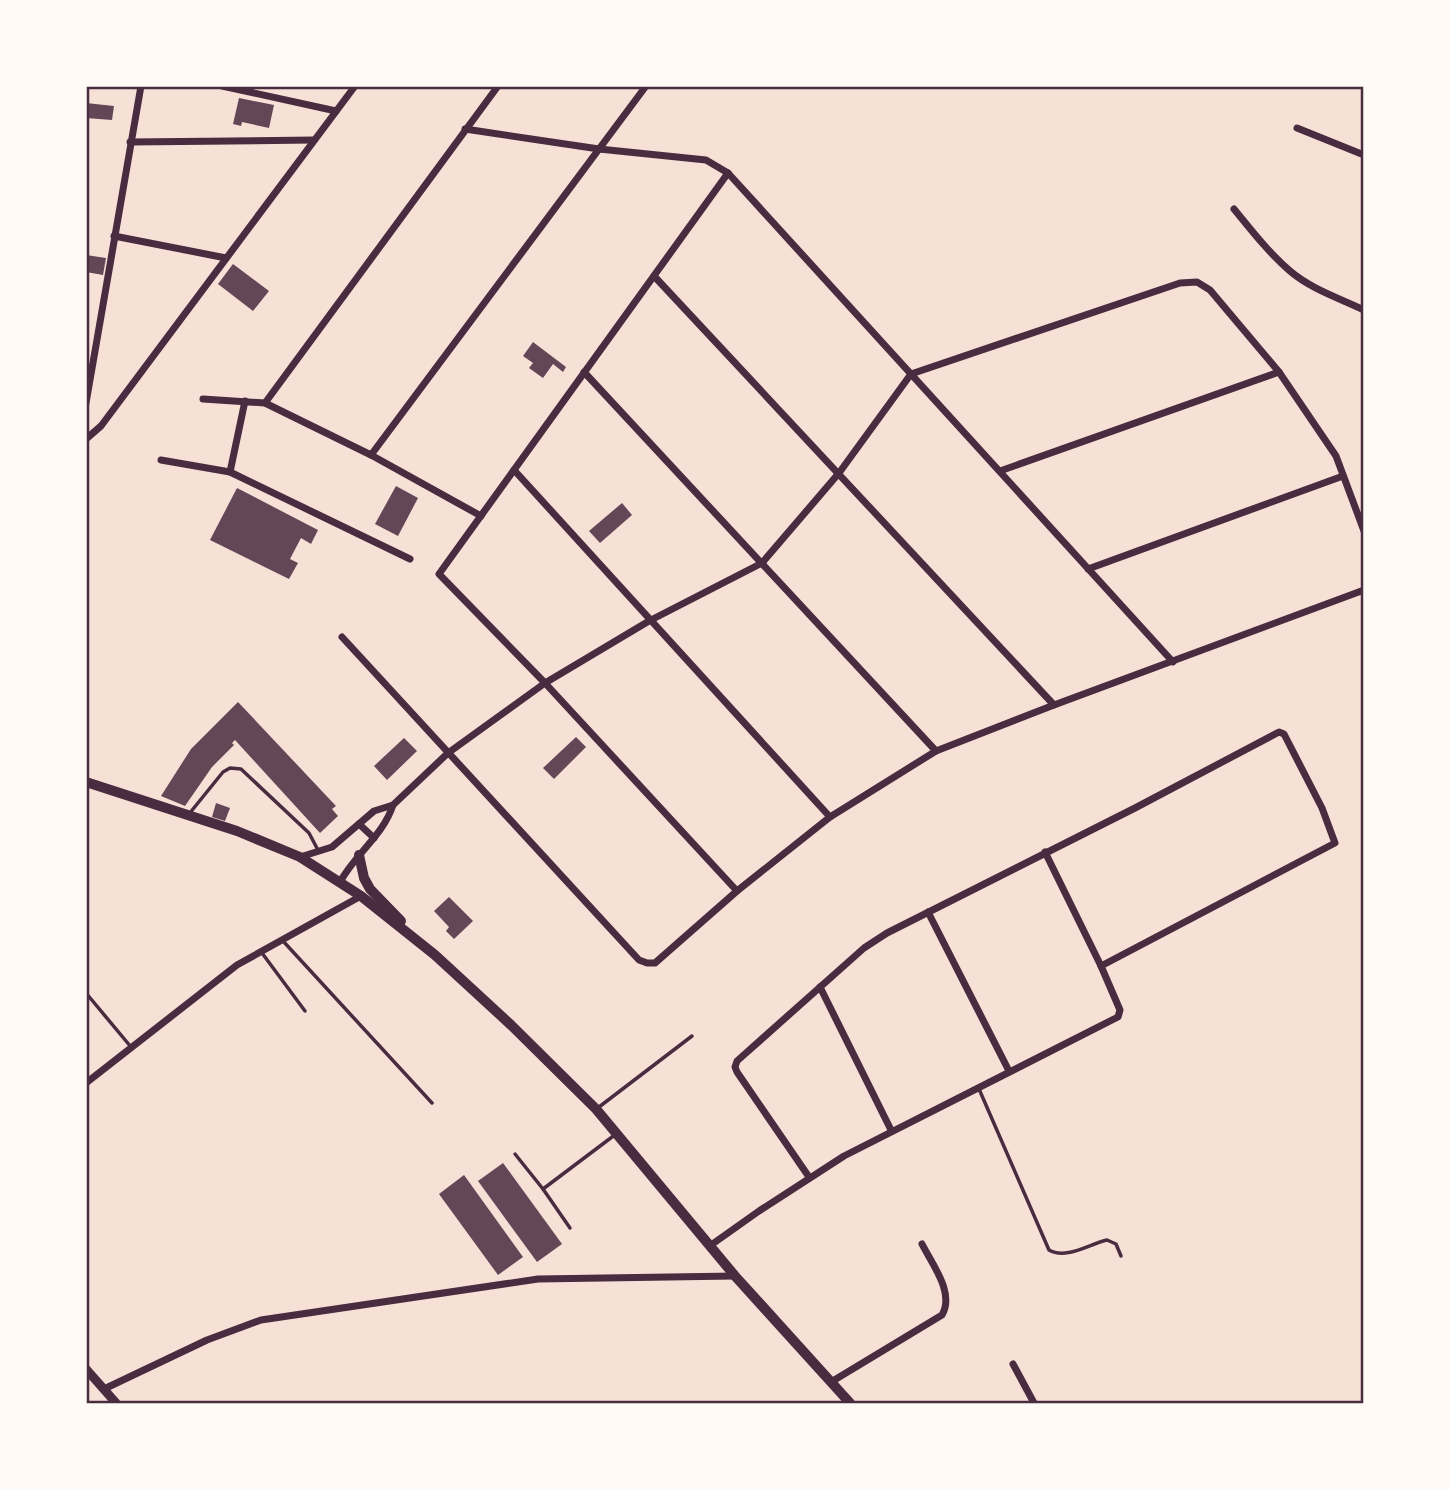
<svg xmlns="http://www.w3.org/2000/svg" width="1450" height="1489" font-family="'Public Sans',sans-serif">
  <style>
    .building { fill: #644757 }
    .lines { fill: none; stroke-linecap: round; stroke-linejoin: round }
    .service { stroke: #4a2c40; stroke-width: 3.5 }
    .minor { stroke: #4a2c40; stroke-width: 7 }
    .tertiary { stroke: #4a2c40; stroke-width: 9 }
    .primary { stroke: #4a2c40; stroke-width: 10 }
    .neatline { fill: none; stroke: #4a2c40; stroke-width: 2.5 }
  </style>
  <rect width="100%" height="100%" fill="#f7e1d7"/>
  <g class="building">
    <path d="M239 98 274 105 269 128 242 122 241 126 233 124Z"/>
    <path d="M86 103 114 106 112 120 86 118Z"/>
    <path d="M86 255 106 258 103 275 86 272Z"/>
    <path d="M233 264 269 291 253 311 218 284Z"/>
    <path d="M533 342 566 367 563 372 553 364 543 378 529 368 533 363 523 356Z"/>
    <path d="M396 486 418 498 398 536 375 524Z"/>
    <path d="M237 488 318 530 311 544 301 538 290 559 298 563 289 579 210 540Z"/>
    <path d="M622 503 632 515 600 543 589 531Z"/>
    <path d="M238 702 336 806 332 809 338 816 320 833 235 740 232 743 234 745 212 767 185 806 161 796 191 749Z"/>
    <path d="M576 737 586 747 554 779 543 768Z"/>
    <path d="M404 738 417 751 387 780 374 766Z"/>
    <path d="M216 803 230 808 225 821 212 817Z"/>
    <path d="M449 897 473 921 454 939 446 931 449 927 434 911Z"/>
    <path d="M503 1163 562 1244 537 1262 478 1181Z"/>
    <path d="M464 1175 523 1257 498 1275 439 1194Z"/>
  </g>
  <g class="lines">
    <g class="service">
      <path d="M189 814 223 772 230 768 241 769 309 833 319 852"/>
      <path d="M283 941 432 1103"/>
      <path d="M262 953 305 1011"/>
      <path d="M86 993 131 1047"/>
      <path d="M979 1089 1049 1250C1066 1260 1089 1244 1107 1240L1116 1244 1121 1256"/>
      <path d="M599 1107 692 1036"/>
      <path d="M515 1154 543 1189 616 1134"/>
      <path d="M543 1189 570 1228"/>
    </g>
    <g class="minor">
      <path d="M222 86 336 111"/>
      <path d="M1297 128 1364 155"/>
      <path d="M465 129 599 149 706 160 728 173 1173 662"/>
      <path d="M130 142 314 140"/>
      <path d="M728 173 439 574 545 683 737 891"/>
      <path d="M1234 209C1252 231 1269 253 1290 271 1311 289 1339 298 1364 310"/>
      <path d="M114 236 226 258"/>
      <path d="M654 276 1054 705"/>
      <path d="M584 372 936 751"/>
      <path d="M203 399 265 403 371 455 481 516"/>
      <path d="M86 403 141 86"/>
      <path d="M265 403 498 86"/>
      <path d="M86 439 101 426 355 86"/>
      <path d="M371 455 646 86"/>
      <path d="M161 460 230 472 410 559"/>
      <path d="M514 470 830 817"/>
      <path d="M1000 471 1279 372"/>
      <path d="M230 472 245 401"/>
      <path d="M1088 569 1343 476"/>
      <path d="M342 637 639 960 647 963H655L737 891 830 817 936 751 1054 705 1364 590"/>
      <path d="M359 824 374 838"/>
      <path d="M300 857 332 847 374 811 393 805 448 753 545 683 649 621 762 563 839 473 911 374 1180 283 1197 282 1210 290 1279 372 1336 456 1364 531"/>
      <path d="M340 882C355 854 383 836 393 805"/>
      <path d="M928 912 1009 1071"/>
      <path d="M820 987 891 1130"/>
      <path d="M86 1083 237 965 361 896"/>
      <path d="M809 1177 737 1072 735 1067 737 1061 864 948 887 933 1135 808 1279 732 1284 734 1322 808 1335 843 1101 966"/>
      <path d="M711 1245 759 1211 844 1156 1118 1017 1120 1010 1101 966 1045 852"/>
      <path d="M1013 1364 1034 1403"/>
      <path d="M831 1382 942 1315C955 1293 932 1264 922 1244"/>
      <path d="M104 1389 207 1340 261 1320 538 1279 735 1276"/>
    </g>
    <path class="tertiary" d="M86 1369 116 1403"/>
    <g class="primary">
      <path d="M86 782 237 831 300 857 361 896 435 955 511 1025 596 1109 735 1276 850 1403"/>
      <path d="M359 855 364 878 370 889 401 921"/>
    </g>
  </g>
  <rect width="1450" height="1489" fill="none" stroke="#fffaf5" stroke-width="175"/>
  <rect x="88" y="88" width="1274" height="1314" class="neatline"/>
</svg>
